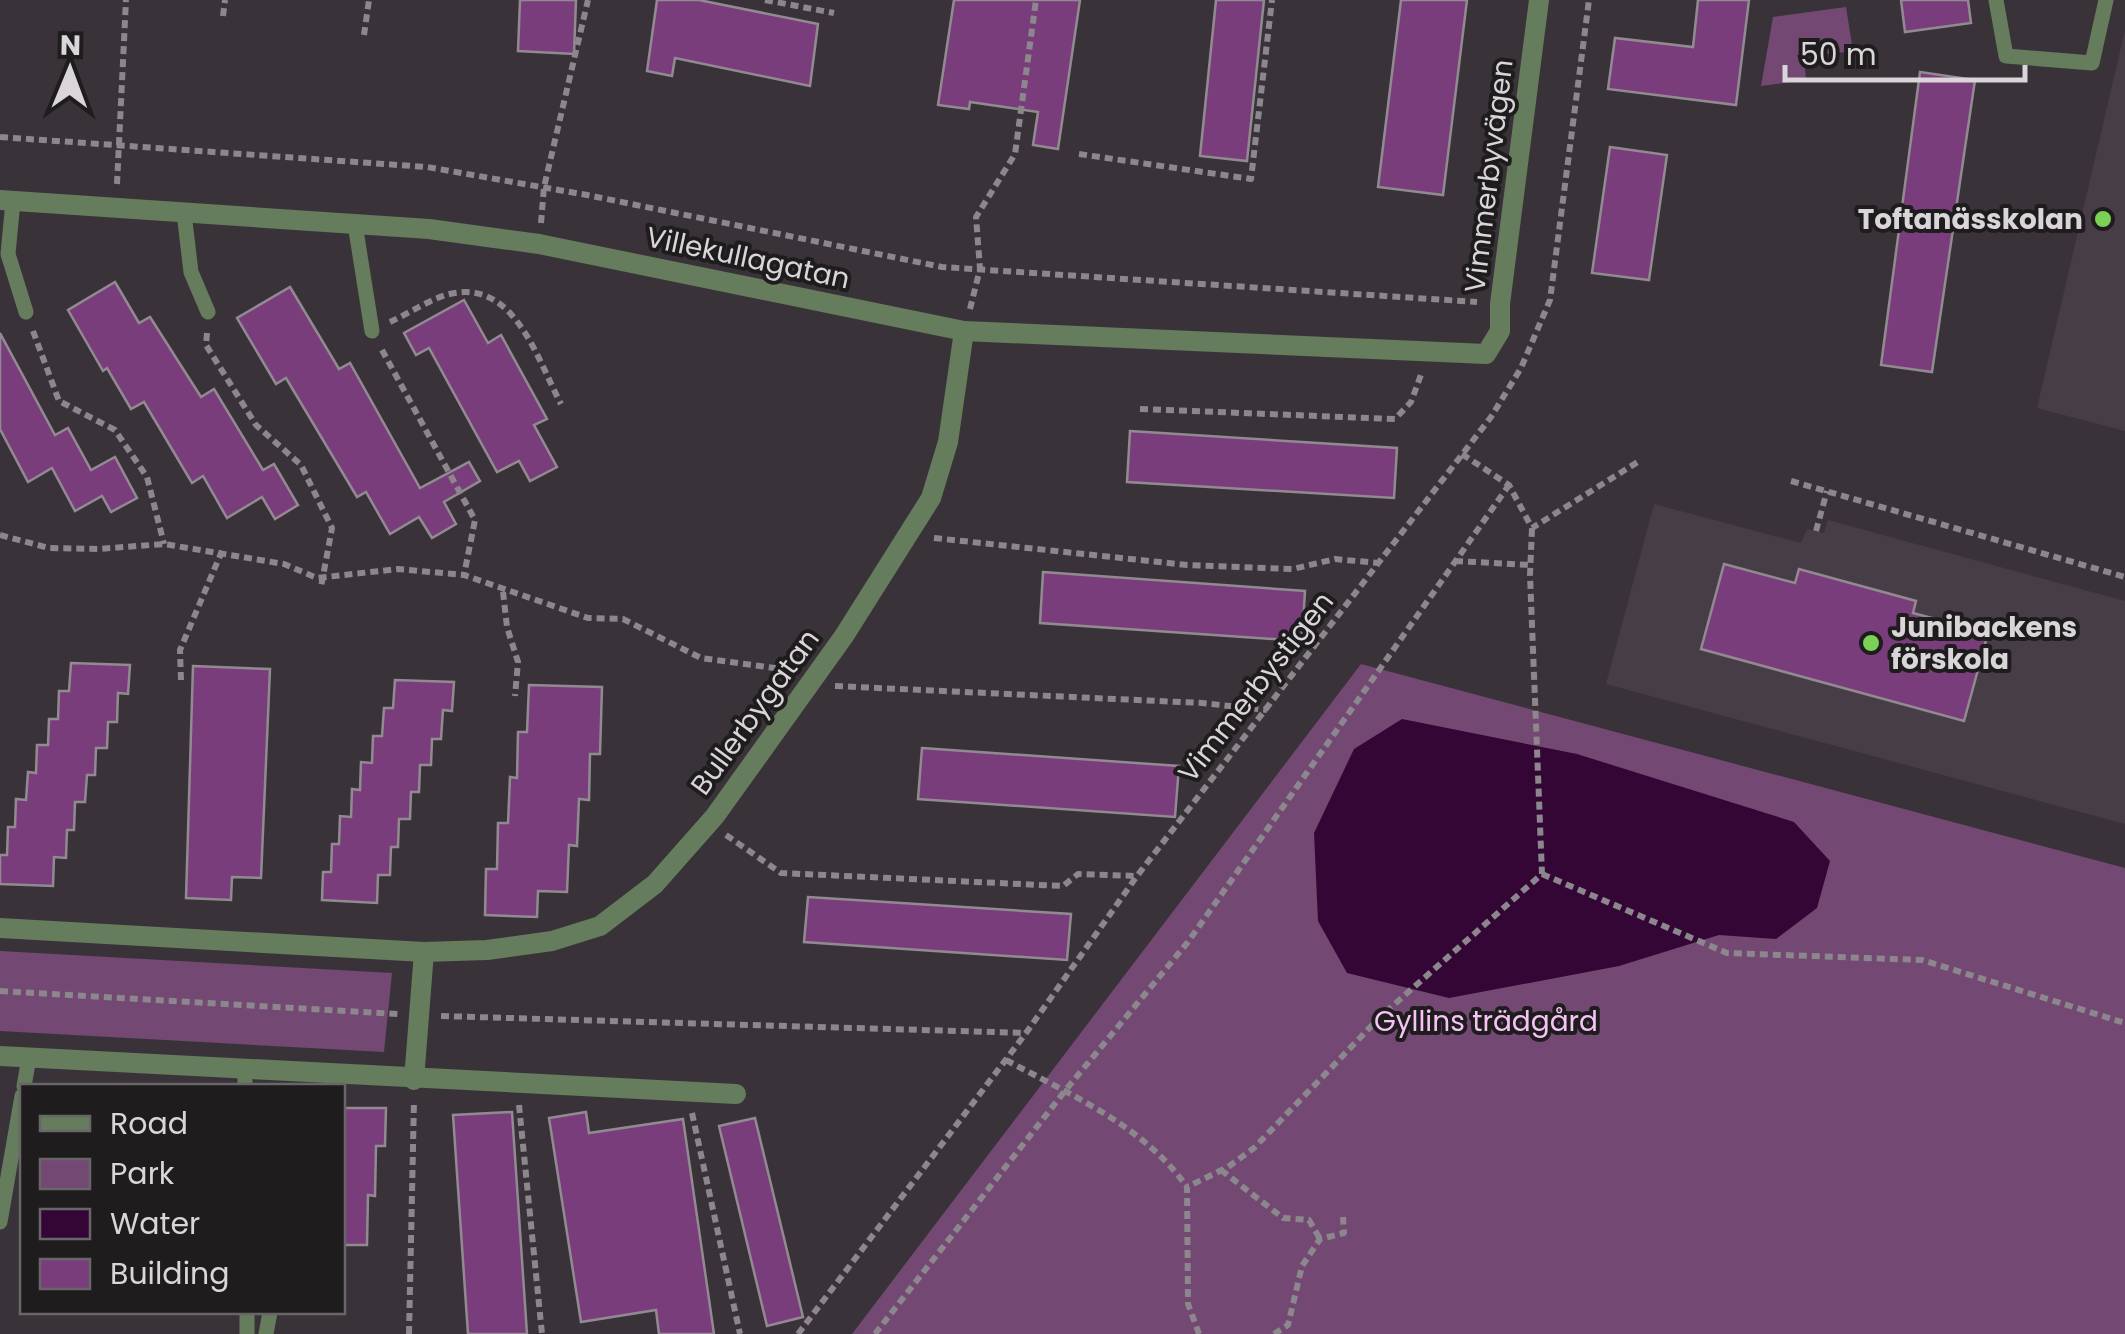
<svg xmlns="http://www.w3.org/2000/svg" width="2125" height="1334" font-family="Poppins,sans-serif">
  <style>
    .built { fill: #473d47 }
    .green { fill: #734873 }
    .water { fill: #340636 }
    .building { fill: #7a3d7b; stroke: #918a91; stroke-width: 2.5 }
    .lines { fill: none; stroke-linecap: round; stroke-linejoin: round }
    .path { stroke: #8c878c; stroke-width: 6; stroke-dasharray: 8 5; stroke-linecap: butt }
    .lane { stroke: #657c5d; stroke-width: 15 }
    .street { stroke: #657c5d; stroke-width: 20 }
    .poi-dot { fill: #7bd156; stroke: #1f1c1e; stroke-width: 4 }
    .labels { text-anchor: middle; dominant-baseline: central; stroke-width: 8; stroke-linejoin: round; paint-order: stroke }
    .street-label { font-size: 28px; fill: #d9d5d9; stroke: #1f1c1e }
    .poi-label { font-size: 28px; font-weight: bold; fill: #d9d5d9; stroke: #1f1c1e; text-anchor: end }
    .park-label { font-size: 28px; fill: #f7c3f7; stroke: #1f1c1e }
  </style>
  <rect width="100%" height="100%" fill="#393339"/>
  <g class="built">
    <path d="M2125 30V431L2037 408Z"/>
    <path d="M1654 504 1801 543 1807 529 1824 533 1828 520 2125 601V824L1606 684Z"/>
  </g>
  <g class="green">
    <path d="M1846 7 1853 51 1804 57 1806 80 1761 86 1773 17Z"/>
    <path d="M1361 664 2125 868V1334H852Z"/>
    <path d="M0 951 392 973 384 1052 0 1031Z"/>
  </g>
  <path class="water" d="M1402 719 1577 754 1794 822 1830 861 1817 908 1776 939 1719 935 1619 966 1449 998 1347 973 1318 921 1314 833 1354 749Z"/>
  <g class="building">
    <path d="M520 0H576L574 54 518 51Z"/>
    <path d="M657 0H699L818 24 810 86 675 58 672 76 647 71Z"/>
    <path d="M954 0H1080L1058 149 1033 145 1038 112 970 102 969 109 938 105Z"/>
    <path d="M1216 0H1264L1247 161 1200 156Z"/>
    <path d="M1401 0H1467L1443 195 1378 187Z"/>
    <path d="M1698 0H1749L1736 105 1608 89 1615 38 1693 47Z"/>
    <path d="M1901 0H1968L1971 23 1905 32Z"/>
    <path d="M1920 72 1975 80 1932 372 1881 365Z"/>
    <path d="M1610 147 1667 155 1649 280 1592 273Z"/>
    <path d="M115 282 139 323 150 317 201 397 214 389 263 470 274 464 298 505 275 519 262 497 227 518 203 476 192 483 144 402 131 409 107 368 103 371 68 310Z"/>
    <path d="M290 287 339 369 350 363 420 488 469 462 480 481 444 502 456 524 432 538 419 517 390 534 366 492 357 497 286 378 276 384 237 318Z"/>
    <path d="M464 300 488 343 501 335 547 419 534 425 557 467 530 481 519 461 497 472 429 348 416 355 404 333Z"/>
    <path d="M0 333 55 435 68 428 91 470 115 457 137 498 111 512 102 496 75 511 52 468 28 482 0 429Z"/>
    <path d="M1130 431 1397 448 1394 498 1127 482Z"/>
    <path d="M1724 564 1795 583 1799 569 1916 601 1913 613 1988 633 1964 721 1701 649Z"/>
    <path d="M1043 572 1305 591 1302 641 1040 623Z"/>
    <path d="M71 663 130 665 128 694 118 693 117 722H108L107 748H96L95 775H87L85 802H75L74 830H67L66 858 54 857 53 886 0 884V855H7L8 827H15L16 799 26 800 28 772 36 773 37 745H48L49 719H58L59 691H69Z"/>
    <path d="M193 666 270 669 261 878 232 877 231 900 186 898Z"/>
    <path d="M395 680 454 682 452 711 443 710 441 739H432L431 765H420L419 792H411L410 819H399L398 847H391L390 875H378L377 903 322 900 323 872H331L332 844H339L340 816 351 817 352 789 360 790 361 762 372 763 373 736H382L384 708H393Z"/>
    <path d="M529 685 602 687 600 754H590L589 800 579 799 577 846 569 845 567 892 538 891 537 917 485 915 486 869H497L498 823H508L510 777 517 778 518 732H527Z"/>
    <path d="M922 748 1179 766 1175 817 918 799Z"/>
    <path d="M808 897 1071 914 1067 960 804 942Z"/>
    <path d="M342 1108H386L385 1146H376L375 1196 368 1195 367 1245H342Z"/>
    <path d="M512 1112 527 1334H468L453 1115Z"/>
    <path d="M586 1112 589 1133 683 1119 714 1334H659L656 1310 581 1322 549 1118Z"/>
    <path d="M755 1118 803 1317 767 1326 719 1126Z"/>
  </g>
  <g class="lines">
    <g class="path">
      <path d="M765 0 834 13"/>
      <path d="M223 16 225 0"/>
      <path d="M364 35 369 0"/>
      <path d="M0 137 427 167 587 195 942 267 1477 302"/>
      <path d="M1079 154 1251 179 1272 0"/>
      <path d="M117 184 126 0"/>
      <path d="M541 223 544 187 588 0"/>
      <path d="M970 309 980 269 976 217 1015 154 1036 0"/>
      <path d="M390 322C410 313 434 296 455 293 516 283 538 361 561 404"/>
      <path d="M33 331 59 401 115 430 147 477 164 544"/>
      <path d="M207 333 206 345 256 425 301 465 332 528 321 587"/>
      <path d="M382 350 475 520 464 575"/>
      <path d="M1140 409 1395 419 1411 402 1422 372"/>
      <path d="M1462 454 1509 485 1532 528 1641 460"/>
      <path d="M1791 481 2125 577"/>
      <path d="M1816 531 1827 491"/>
      <path d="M0 535 49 548 98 549 164 544 284 564 317 578 398 569 464 575 588 618 623 619 701 658 775 668 790 675"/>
      <path d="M934 538 1187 565 1293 569 1335 559 1378 563"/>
      <path d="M1455 561 1531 565"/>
      <path d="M503 592 507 627 518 662 515 696"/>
      <path d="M181 680 180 650 222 551"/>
      <path d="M835 686 1202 703 1267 710"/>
      <path d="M726 835 781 873 1063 886 1078 874 1137 876"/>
      <path d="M1542 874 1727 953 1922 960 2125 1023"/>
      <path d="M0 991 398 1014"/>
      <path d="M441 1016 1026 1033"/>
      <path d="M1006 1060C1071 1095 1144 1126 1187 1187"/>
      <path d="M519 1105 542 1334"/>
      <path d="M692 1113 740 1334"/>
      <path d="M1221 1170 1283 1218 1309 1220 1320 1239"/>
      <path d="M409 1334 414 1100"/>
      <path d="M798 1334 1026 1033 1137 876 1491 417 1521 368 1550 300 1589 0"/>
      <path d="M875 1334 1064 1092 1188 942 1509 485"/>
      <path d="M1199 1334 1188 1304 1187 1187 1228 1167 1254 1148 1380 1017 1542 874 1530 575 1532 528"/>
      <path d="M1274 1334 1288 1325 1302 1266 1320 1239 1344 1233 1343 1217"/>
    </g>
    <g class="lane">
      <path d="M1996 0 2006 56 2092 63 2106 0"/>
      <path d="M13 201 8 254 26 312"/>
      <path d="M184 213 191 272 208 312"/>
      <path d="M355 224 372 331"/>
      <path d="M245 1070V1086"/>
      <path d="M24 1086 29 1058"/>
      <path d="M0 1222 22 1096"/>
      <path d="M247 1312V1334"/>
      <path d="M266 1334 270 1312"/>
    </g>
    <g class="street">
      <path d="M0 200 429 229 539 244 964 331 1486 354 1500 331V304L1539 0"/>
      <path d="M0 928 424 952 487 950 552 941 600 926 655 884 715 816 844 636 931 498 948 442 964 331"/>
      <path d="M0 1056 736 1094"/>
      <path d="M414 1080 424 952"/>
    </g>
  </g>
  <g class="poi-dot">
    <circle cx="2103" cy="219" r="10"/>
    <circle cx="1871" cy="643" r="10"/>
  </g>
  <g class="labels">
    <g class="street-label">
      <text transform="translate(1489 176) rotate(-83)">Vimmerbyvägen</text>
      <text transform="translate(748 258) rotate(12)">Villekullagatan</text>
      <text transform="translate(1256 687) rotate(-52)">Vimmerbystigen</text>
      <text transform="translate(755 712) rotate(-54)">Bullerbygatan</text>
    </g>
    <g class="poi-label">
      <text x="2083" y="219">Toftanässkolan</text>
      <text x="1891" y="627" text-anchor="start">Junibackens<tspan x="1891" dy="32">förskola</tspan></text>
    </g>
    <g class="park-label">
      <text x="1486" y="1021">Gyllins trädgård</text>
    </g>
  </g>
  <rect x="20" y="1084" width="325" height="230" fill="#1f1c1e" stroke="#696669" stroke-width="2.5"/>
  <rect x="40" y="1116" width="50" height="15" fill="#657c5d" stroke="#696669" stroke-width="2.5"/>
  <text x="110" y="1134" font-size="30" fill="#d9d5d9">Road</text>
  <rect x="40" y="1159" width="50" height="30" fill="#734873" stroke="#696669" stroke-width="2.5"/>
  <text x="110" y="1184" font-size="30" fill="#d9d5d9">Park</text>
  <rect x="40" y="1209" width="50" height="30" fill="#340636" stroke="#696669" stroke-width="2.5"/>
  <text x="110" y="1234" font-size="30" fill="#d9d5d9">Water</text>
  <rect x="40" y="1259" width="50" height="30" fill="#7a3d7b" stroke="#696669" stroke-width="2.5"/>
  <text x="110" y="1284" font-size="30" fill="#d9d5d9">Building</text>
  <g transform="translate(70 70) rotate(1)" stroke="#1f1c1e" stroke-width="8" paint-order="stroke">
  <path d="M0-8L18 38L0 25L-18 38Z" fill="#d9d5d9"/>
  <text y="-15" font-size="28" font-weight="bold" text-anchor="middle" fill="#d9d5d9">N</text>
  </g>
  <path d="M1785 65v15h240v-15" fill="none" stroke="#d9d5d9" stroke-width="5"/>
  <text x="1800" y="65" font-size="30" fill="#d9d5d9" stroke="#1f1c1e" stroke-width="8" paint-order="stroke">50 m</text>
</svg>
